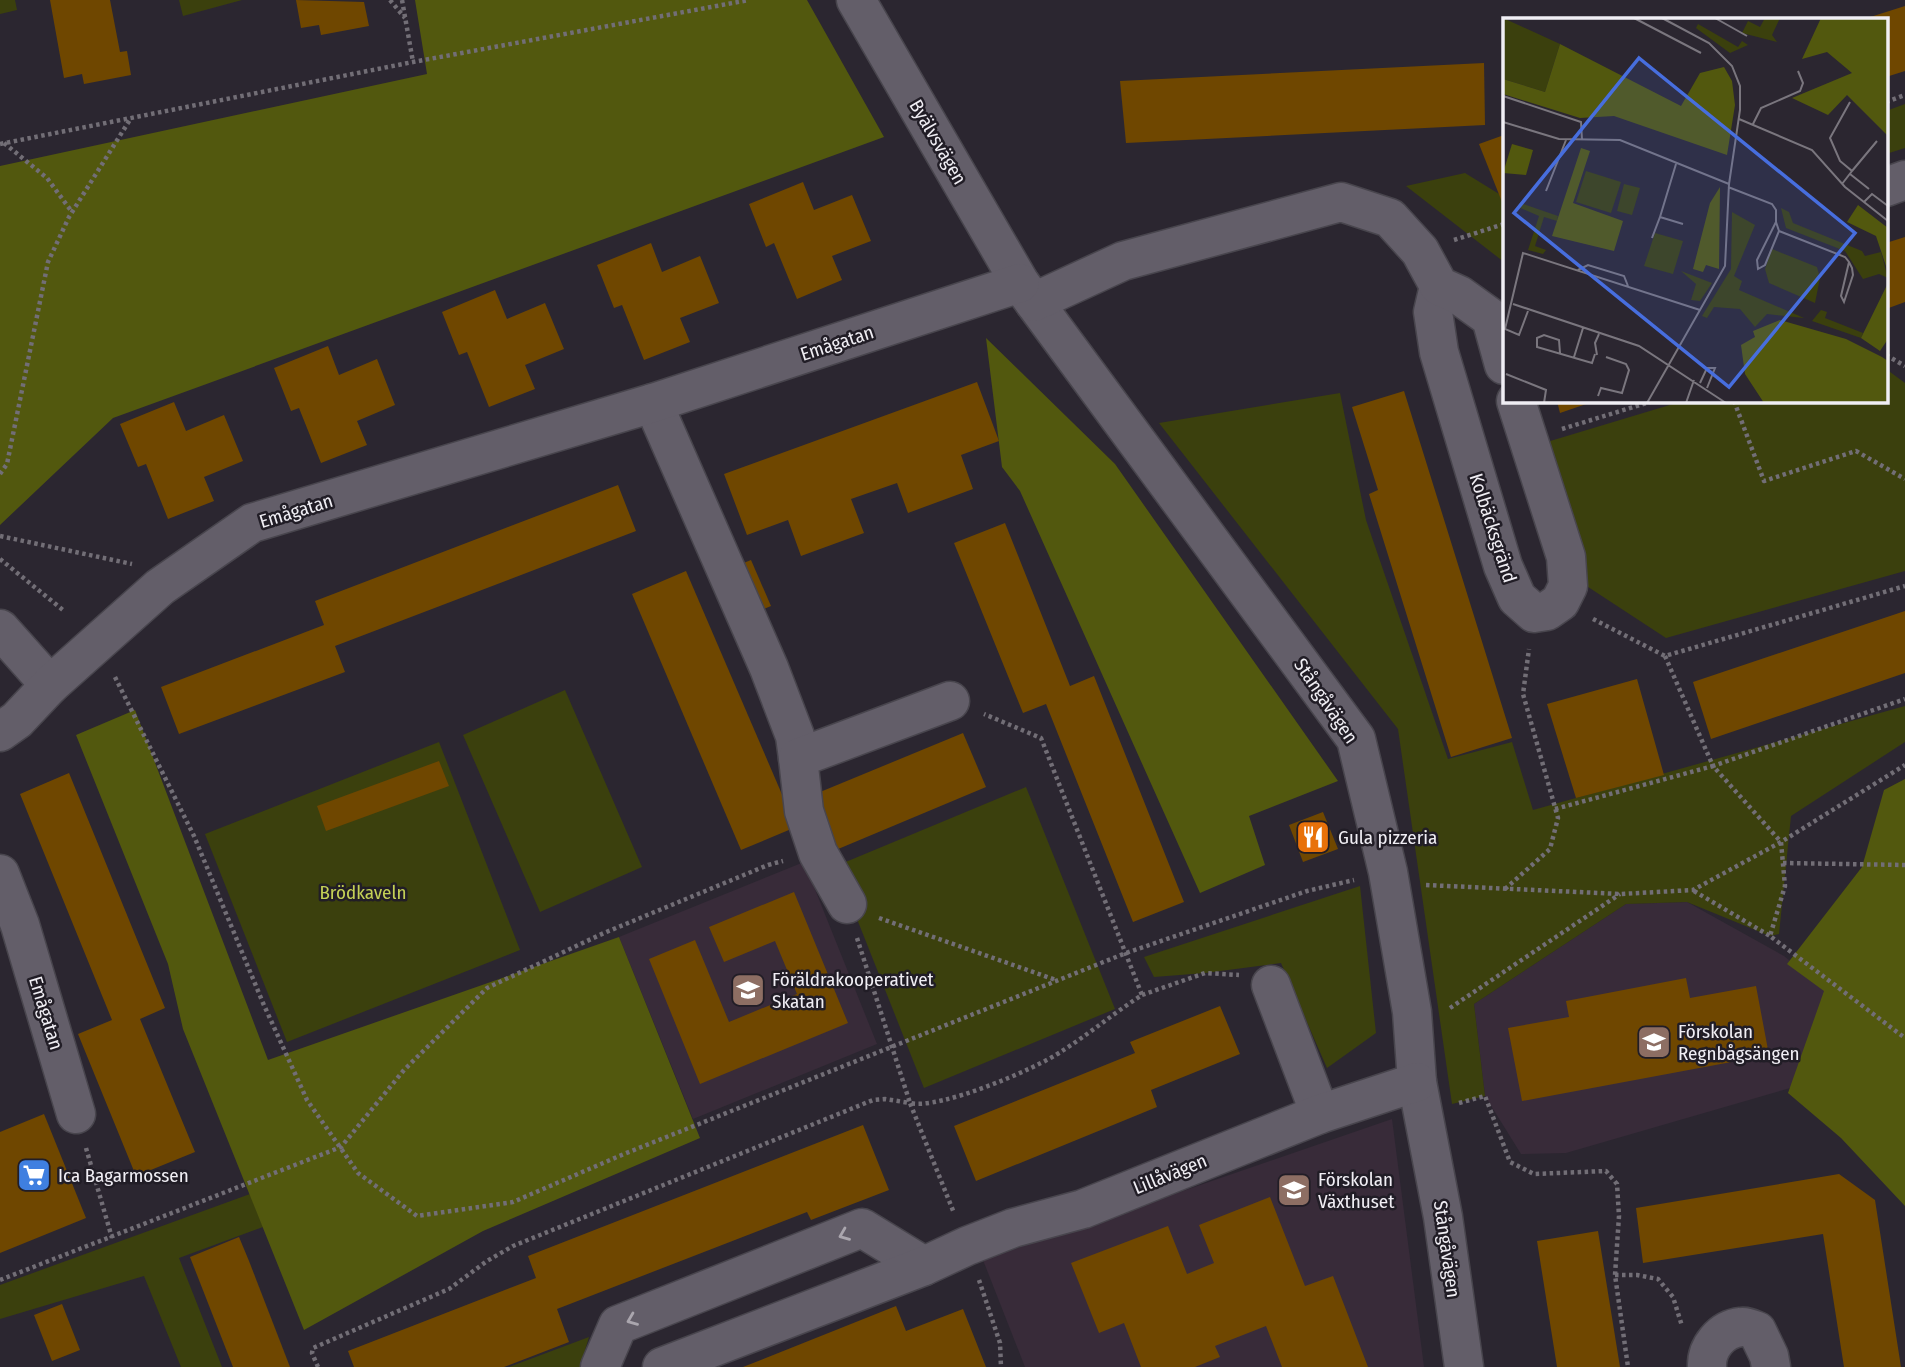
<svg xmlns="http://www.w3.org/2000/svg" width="1905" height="1367" font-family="'Fira Sans Condensed',sans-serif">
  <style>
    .education { fill: #382b39 }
    .green { fill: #3b400d }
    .forest { fill: #52580e }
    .building { fill: #6f4700 }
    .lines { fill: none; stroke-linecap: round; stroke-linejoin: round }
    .minor-casing { stroke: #48454d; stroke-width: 41 }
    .path { stroke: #726e76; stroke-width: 4.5; stroke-dasharray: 3.5 3.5; stroke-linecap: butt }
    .minor { stroke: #635e69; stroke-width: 38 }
    .oneway { stroke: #aaa6ae }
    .labels { text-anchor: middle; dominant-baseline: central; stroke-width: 5; stroke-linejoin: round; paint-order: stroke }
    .street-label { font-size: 19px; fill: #f0eef4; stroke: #211d26 }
    .poi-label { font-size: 19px; fill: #f0eef4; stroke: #211d26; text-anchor: start }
    .park-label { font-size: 19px; fill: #c4d056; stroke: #211d26 }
    .inset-road { fill: none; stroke: #7a767e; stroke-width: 2 }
    .view { fill: #476ede; fill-opacity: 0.15; stroke: #476ede; stroke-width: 3.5 }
    .inset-edge { fill: none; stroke: #f0eef4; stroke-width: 3.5 }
  </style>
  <rect width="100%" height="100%" fill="#2b2630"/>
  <g class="education">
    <path d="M804 862 877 1044 693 1119 619 937Z"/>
    <path d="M1687 902 1784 956 1840 1002 1818 1080 1566 1153 1521 1154 1485 1096 1474 1004 1626 904Z"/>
    <path d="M1392 1119 1424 1367H1025L983 1260Z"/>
  </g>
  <g class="green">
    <path d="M0 0H15L17 10 0 14Z"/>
    <path d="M179 0H242L183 16Z"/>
    <path d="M1905 104V148L1886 154V111Z"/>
    <path d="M1465 173 1504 197V262L1406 186Z"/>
    <path d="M1886 369 1905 383V571L1666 638 1582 583 1537 445 1683 401H1886Z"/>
    <path d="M1340 393 1366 520 1448 759 1512 742 1533 810 1905 706V742L1791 816 1779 934 1770 936 1687 902 1626 904 1474 1004 1485 1096 1452 1104 1398 729 1159 423Z"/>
    <path d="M565 690 642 867 540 912 463 735Z"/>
    <path d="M439 742 520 950 287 1042 205 834Z"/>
    <path d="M1026 787 1115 1009 924 1088 836 866Z"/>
    <path d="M1360 886 1376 1033 1327 1068 1281 963 1205 973 1154 977 1144 957Z"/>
    <path d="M250 1194 263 1227 179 1258 222 1367H181L144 1276 0 1319V1285Z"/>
    <path d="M589 1337 580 1367H509Z"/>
  </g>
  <g class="forest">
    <path d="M415 0H807L884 137 113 418 0 525V166L427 74Z"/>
    <path d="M986 338 1115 464 1338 781 1249 816 1265 865 1200 893 1020 491 1002 467Z"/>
    <path d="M135 710 268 1060 619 937 700 1138 483 1231 304 1330 183 1029 168 964 76 735Z"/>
    <path d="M1905 779V1206L1841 1138 1788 1093 1824 991 1787 964 1862 867 1884 790Z"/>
  </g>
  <g class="building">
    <path d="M50 0H110L120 52 127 51 131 75 84 84 82 74 64 78Z"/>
    <path d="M296 0 364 2 369 26 321 35 319 25 301 28Z"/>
    <path d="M1905 6V71L1886 77V19H1864Z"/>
    <path d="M1484 63 1485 125 1126 143 1120 81Z"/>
    <path d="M1504 135V201L1502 202 1479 144Z"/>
    <path d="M803 182 814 210 852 195 871 241 832 256 842 280 797 299 774 243 766 247 749 204Z"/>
    <path d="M1905 237V302L1886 309V243Z"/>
    <path d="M651 243 662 272 700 256 719 303 680 318 690 342 644 360 622 305 614 308 597 265Z"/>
    <path d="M495 290 507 319 545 303 564 349 525 365 535 389 489 407 467 352 459 355 442 312Z"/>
    <path d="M328 346 339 375 377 359 395 405 357 421 367 445 321 463 299 408 291 411 274 368Z"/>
    <path d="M977 382 999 441 961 455 973 489 908 513 897 483 851 499 864 533 801 556 788 520 747 535 724 474Z"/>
    <path d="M1404 391 1512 738 1451 757 1369 494 1378 490 1352 407Z"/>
    <path d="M1557 401H1595L1560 413Z"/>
    <path d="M174 402 186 431 224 415 243 461 204 477 214 501 168 519 146 464 138 467 120 424Z"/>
    <path d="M618 485 636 531 335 646 345 672 179 734 161 687 324 625 315 601Z"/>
    <path d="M1005 523 1070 686 1094 676 1184 902 1133 922 1046 704 1023 713 954 543Z"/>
    <path d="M751 560 771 606 750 615 731 568Z"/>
    <path d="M686 571 796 827 741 850 632 594Z"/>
    <path d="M1905 611V673L1711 739 1693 682Z"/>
    <path d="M1637 679 1664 775 1576 798 1547 704Z"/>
    <path d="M963 733 986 787 831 852 808 797Z"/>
    <path d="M439 761 449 786 326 831 317 806Z"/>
    <path d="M69 773 165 1008 140 1019 195 1152 136 1176 78 1034 112 1020 20 794Z"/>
    <path d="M1323 812 1338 849 1303 862 1289 825Z"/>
    <path d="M794 892 848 1023 700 1084 649 959 695 940 729 1022 797 994 775 941 724 962 709 927Z"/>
    <path d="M1686 978 1690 998 1756 986 1769 1055 1522 1101 1508 1028 1569 1017 1566 1001Z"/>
    <path d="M1220 1006 1240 1054 1151 1090 1157 1107 976 1181 954 1126 1135 1053 1130 1042Z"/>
    <path d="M44 1114 86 1218 0 1253V1132Z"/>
    <path d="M863 1125 889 1190 811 1220 807 1212 557 1309 569 1342 504 1367H354L348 1351 536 1278 528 1256Z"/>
    <path d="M1839 1174 1875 1200 1901 1367H1844L1823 1234 1643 1263 1636 1208Z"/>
    <path d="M1270 1197 1305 1286 1333 1276 1368 1367H1282L1266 1326 1215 1346 1220 1357 1195 1367H1141L1124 1323 1099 1333 1071 1263 1168 1226 1187 1274 1214 1263 1199 1225Z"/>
    <path d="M1598 1231 1620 1367H1557L1537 1241Z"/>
    <path d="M239 1237 249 1261 290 1367H233L190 1257Z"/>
    <path d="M62 1304 80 1350 52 1361 34 1315Z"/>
    <path d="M896 1306 906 1331 963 1309 986 1367H743Z"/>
  </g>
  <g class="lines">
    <g class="minor-casing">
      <g id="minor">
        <path d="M856 0 1020 283 1356 739 1388 872 1412 1012 1417 1082 1443 1217 1464 1367"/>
        <path d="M1886 187 1905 180"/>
        <path d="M1439 286 1433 312 1439 352 1503 566 1517 598 1534 613 1547 611 1560 602 1568 586 1566 557 1516 401"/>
        <path d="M1034 302 1123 261 1341 202 1390 218 1420 251 1439 286 1459 295 1491 318 1504 365"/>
        <path d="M653 403 769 668 795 736 798 758"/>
        <path d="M0 629 50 685"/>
        <path d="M0 732 17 720 50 685 160 587 252 523 653 403 1020 283"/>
        <path d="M0 874 20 925 76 1114"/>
        <path d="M847 904 818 853 804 811 798 758 950 701"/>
        <path d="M1271 985 1320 1114"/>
        <path d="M600 1367 618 1325 862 1228 924 1266"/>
        <path d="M662 1367 924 1266 967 1246 1013 1228 1083 1209 1320 1114 1417 1082"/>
        <path d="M1707 1367C1706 1348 1721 1329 1741 1327 1746 1326 1752 1329 1757 1331L1769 1356 1771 1367"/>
      </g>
    </g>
    <g class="path">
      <path d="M390 0 405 18"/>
      <path d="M402 0 413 62"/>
      <path d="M1886 102 1905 95"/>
      <path d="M4 143 47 178 72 212"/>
      <path d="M0 144 413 62 749 0"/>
      <path d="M1454 240 1504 224"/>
      <path d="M1886 355 1905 366"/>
      <path d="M1734 401 1764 481 1856 451 1905 479"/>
      <path d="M1562 429 1653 401"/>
      <path d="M0 474 7 464 48 262 69 217 131 118"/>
      <path d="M0 536 132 564"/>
      <path d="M0 559 63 610"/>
      <path d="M1593 619 1665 656 1905 586"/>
      <path d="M1665 656 1713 766 1905 699"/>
      <path d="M115 677 194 836 263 1003 307 1100 358 1173 417 1216 513 1202 624 1154 1126 953 1307 891 1354 880"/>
      <path d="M1555 809 1713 766 1781 842 1785 886 1770 936 1905 1038"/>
      <path d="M1783 863 1905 865"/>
      <path d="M1426 885 1621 894 1693 890 1781 842 1905 765"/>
      <path d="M1505 889 1550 849 1558 818 1523 694 1529 649"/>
      <path d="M1694 891 1770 936"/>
      <path d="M879 918 1056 980"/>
      <path d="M857 938 910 1103C939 1110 1036 1069 1062 1051 1089 1034 1114 1013 1142 995L1041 738 984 714"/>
      <path d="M1142 995 1205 973 1239 975"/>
      <path d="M1450 1008 1620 894"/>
      <path d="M1459 1103 1485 1096 1510 1162 1534 1174 1606 1171 1617 1184 1619 1216 1615 1275 1628 1367"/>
      <path d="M86 1148 112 1238"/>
      <path d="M1615 1275H1637L1658 1279 1673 1297 1682 1326"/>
      <path d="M0 1280 341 1147 404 1070 487 988 604 933 768 865 783 861"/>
      <path d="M979 1280 1000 1343 1001 1367"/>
      <path d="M318 1367 312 1353 313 1348 449 1289 487 1261 513 1246 873 1100 885 1099 910 1103 954 1213"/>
    </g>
    <use href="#minor" class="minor"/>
  </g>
  <defs><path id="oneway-chevron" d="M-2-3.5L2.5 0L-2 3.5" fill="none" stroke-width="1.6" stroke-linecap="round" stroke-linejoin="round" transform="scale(1.75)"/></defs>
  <g class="oneway">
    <use href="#oneway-chevron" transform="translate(844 1235) rotate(158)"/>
    <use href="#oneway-chevron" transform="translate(632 1320) rotate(158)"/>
  </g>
  <defs>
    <g id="restaurant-square" transform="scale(1.75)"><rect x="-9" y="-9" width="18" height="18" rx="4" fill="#e8710a" stroke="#211d26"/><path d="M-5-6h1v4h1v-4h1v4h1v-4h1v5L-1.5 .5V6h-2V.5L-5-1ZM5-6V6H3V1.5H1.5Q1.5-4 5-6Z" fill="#fff"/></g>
    <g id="school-square" transform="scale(1.75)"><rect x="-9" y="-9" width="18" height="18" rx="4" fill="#8d6e63" stroke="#211d26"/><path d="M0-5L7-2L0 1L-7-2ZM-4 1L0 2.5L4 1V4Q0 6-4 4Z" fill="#fff"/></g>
    <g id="supermarket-square" transform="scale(1.75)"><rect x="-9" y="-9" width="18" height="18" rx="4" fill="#3f7fe0" stroke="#211d26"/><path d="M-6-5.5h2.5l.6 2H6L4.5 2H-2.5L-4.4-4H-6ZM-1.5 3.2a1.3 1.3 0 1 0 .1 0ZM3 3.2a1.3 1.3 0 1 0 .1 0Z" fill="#fff"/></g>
  </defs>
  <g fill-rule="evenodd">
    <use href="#restaurant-square" x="1313" y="837"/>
    <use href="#school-square" x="748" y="990"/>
    <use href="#school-square" x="1654" y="1042"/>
    <use href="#supermarket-square" x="34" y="1175"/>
    <use href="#school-square" x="1294" y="1190"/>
  </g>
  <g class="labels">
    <g class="street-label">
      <text transform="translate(938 142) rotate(60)">Byälvsvägen</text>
      <text transform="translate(837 343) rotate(-18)">Emågatan</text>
      <text transform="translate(296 511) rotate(-17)">Emågatan</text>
      <text transform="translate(1493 528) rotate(72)">Kolbäcksgränd</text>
      <text transform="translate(1326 701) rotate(56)">Stångåvägen</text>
      <text transform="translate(46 1013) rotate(73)">Emågatan</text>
      <text transform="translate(1170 1174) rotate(-22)">Lillåvägen</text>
      <text transform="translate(1447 1249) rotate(82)">Stångåvägen</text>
    </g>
    <g class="poi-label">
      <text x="1338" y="837">Gula pizzeria</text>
      <text x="772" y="979">Föräldrakooperativet<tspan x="772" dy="22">Skatan</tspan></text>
      <text x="1678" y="1031">Förskolan<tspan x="1678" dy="22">Regnbågsängen</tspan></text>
      <text x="58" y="1175">Ica Bagarmossen</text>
      <text x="1318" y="1179">Förskolan<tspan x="1318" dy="22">Växthuset</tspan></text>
    </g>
    <g class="park-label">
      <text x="363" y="892">Brödkaveln</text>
    </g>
  </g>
  <g transform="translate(1503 18)">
    <rect width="385" height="385" fill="#2b2630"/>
    <path d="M0 0 57 26 42 74 0 61ZM262 0H277L269 17 274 24 239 15 245 3 257 9ZM195 6 235 29 239 23 245 27 227 35 193 10ZM83 153 118 164 108 195 73 184ZM121 166 137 170 129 197 114 193ZM17 185 55 198 54 203 41 199 32 228 43 232 40 236 25 232 36 198 15 189ZM278 190 286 194 290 205 359 233 362 238 378 234 385 260 376 256 360 261 342 233 283 210ZM229 194 252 207 231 258 239 263 236 272 301 300 264 296 252 309 237 291 211 289 204 300 199 298 228 251ZM152 215 180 223 170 256 141 248ZM269 231 314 249 317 260 312 285 266 265 262 251ZM178 253 209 265 197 283 188 282 193 266ZM318 292 324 294 322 300 360 315 358 320 309 303Z" fill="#3b400d"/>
    <path d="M318 0H385V118L344 77 325 97 289 80 349 55 324 34 299 41ZM57 26 178 88 197 55 221 49 229 63 232 87 224 137 111 98 77 100 0 76V61L42 74ZM9 126 30 132 23 157 0 155ZM78 130 87 133 70 185 120 203 111 233 49 218ZM217 169 216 251 203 247 200 254 190 251 207 185ZM355 187 385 210V254L373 218 344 204ZM385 265V321L377 333 358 320ZM277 302 343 321 379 339 385 343V385H261L242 356 238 327 252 319 250 313Z" fill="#52580e"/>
    <path class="inset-road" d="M131 0 198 35M212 0 244 18M0 78 78 104 79 122M236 101 309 132 342 169 385 203M0 104 56 121 117 122 226 166M250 106 258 90 297 73 300 65 295 53M349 153 374 123M347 156 366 171M339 166 349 153 337 143 327 120 347 84M225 169 269 186 273 192V204L254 242 255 251 262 247 276 213 273 204M43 173 63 122M361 184 369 176 385 188M157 199 173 146M276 213 342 239 346 244 349 250 350 257 341 284 338 278 346 244M149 220 157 199 180 206M75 252 85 247 121 258 125 268M10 286 136 328 223 385M25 293 16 317 2 311 20 235 197 292M57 335 56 322 41 317 34 320V329L89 345 92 336M94 337 92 325 96 316M71 339 80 310M3 356 43 372 41 385M197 365 204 350H212L204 370M95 378 98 370 119 375 126 352 123 346 103 339M144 385 222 248 226 166 237 92V68L229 48 206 25 159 0M183 385 191 362"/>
    <path class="view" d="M136 40 352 215 226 369 11 195Z"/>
    <rect width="385" height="385" class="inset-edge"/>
  </g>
</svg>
